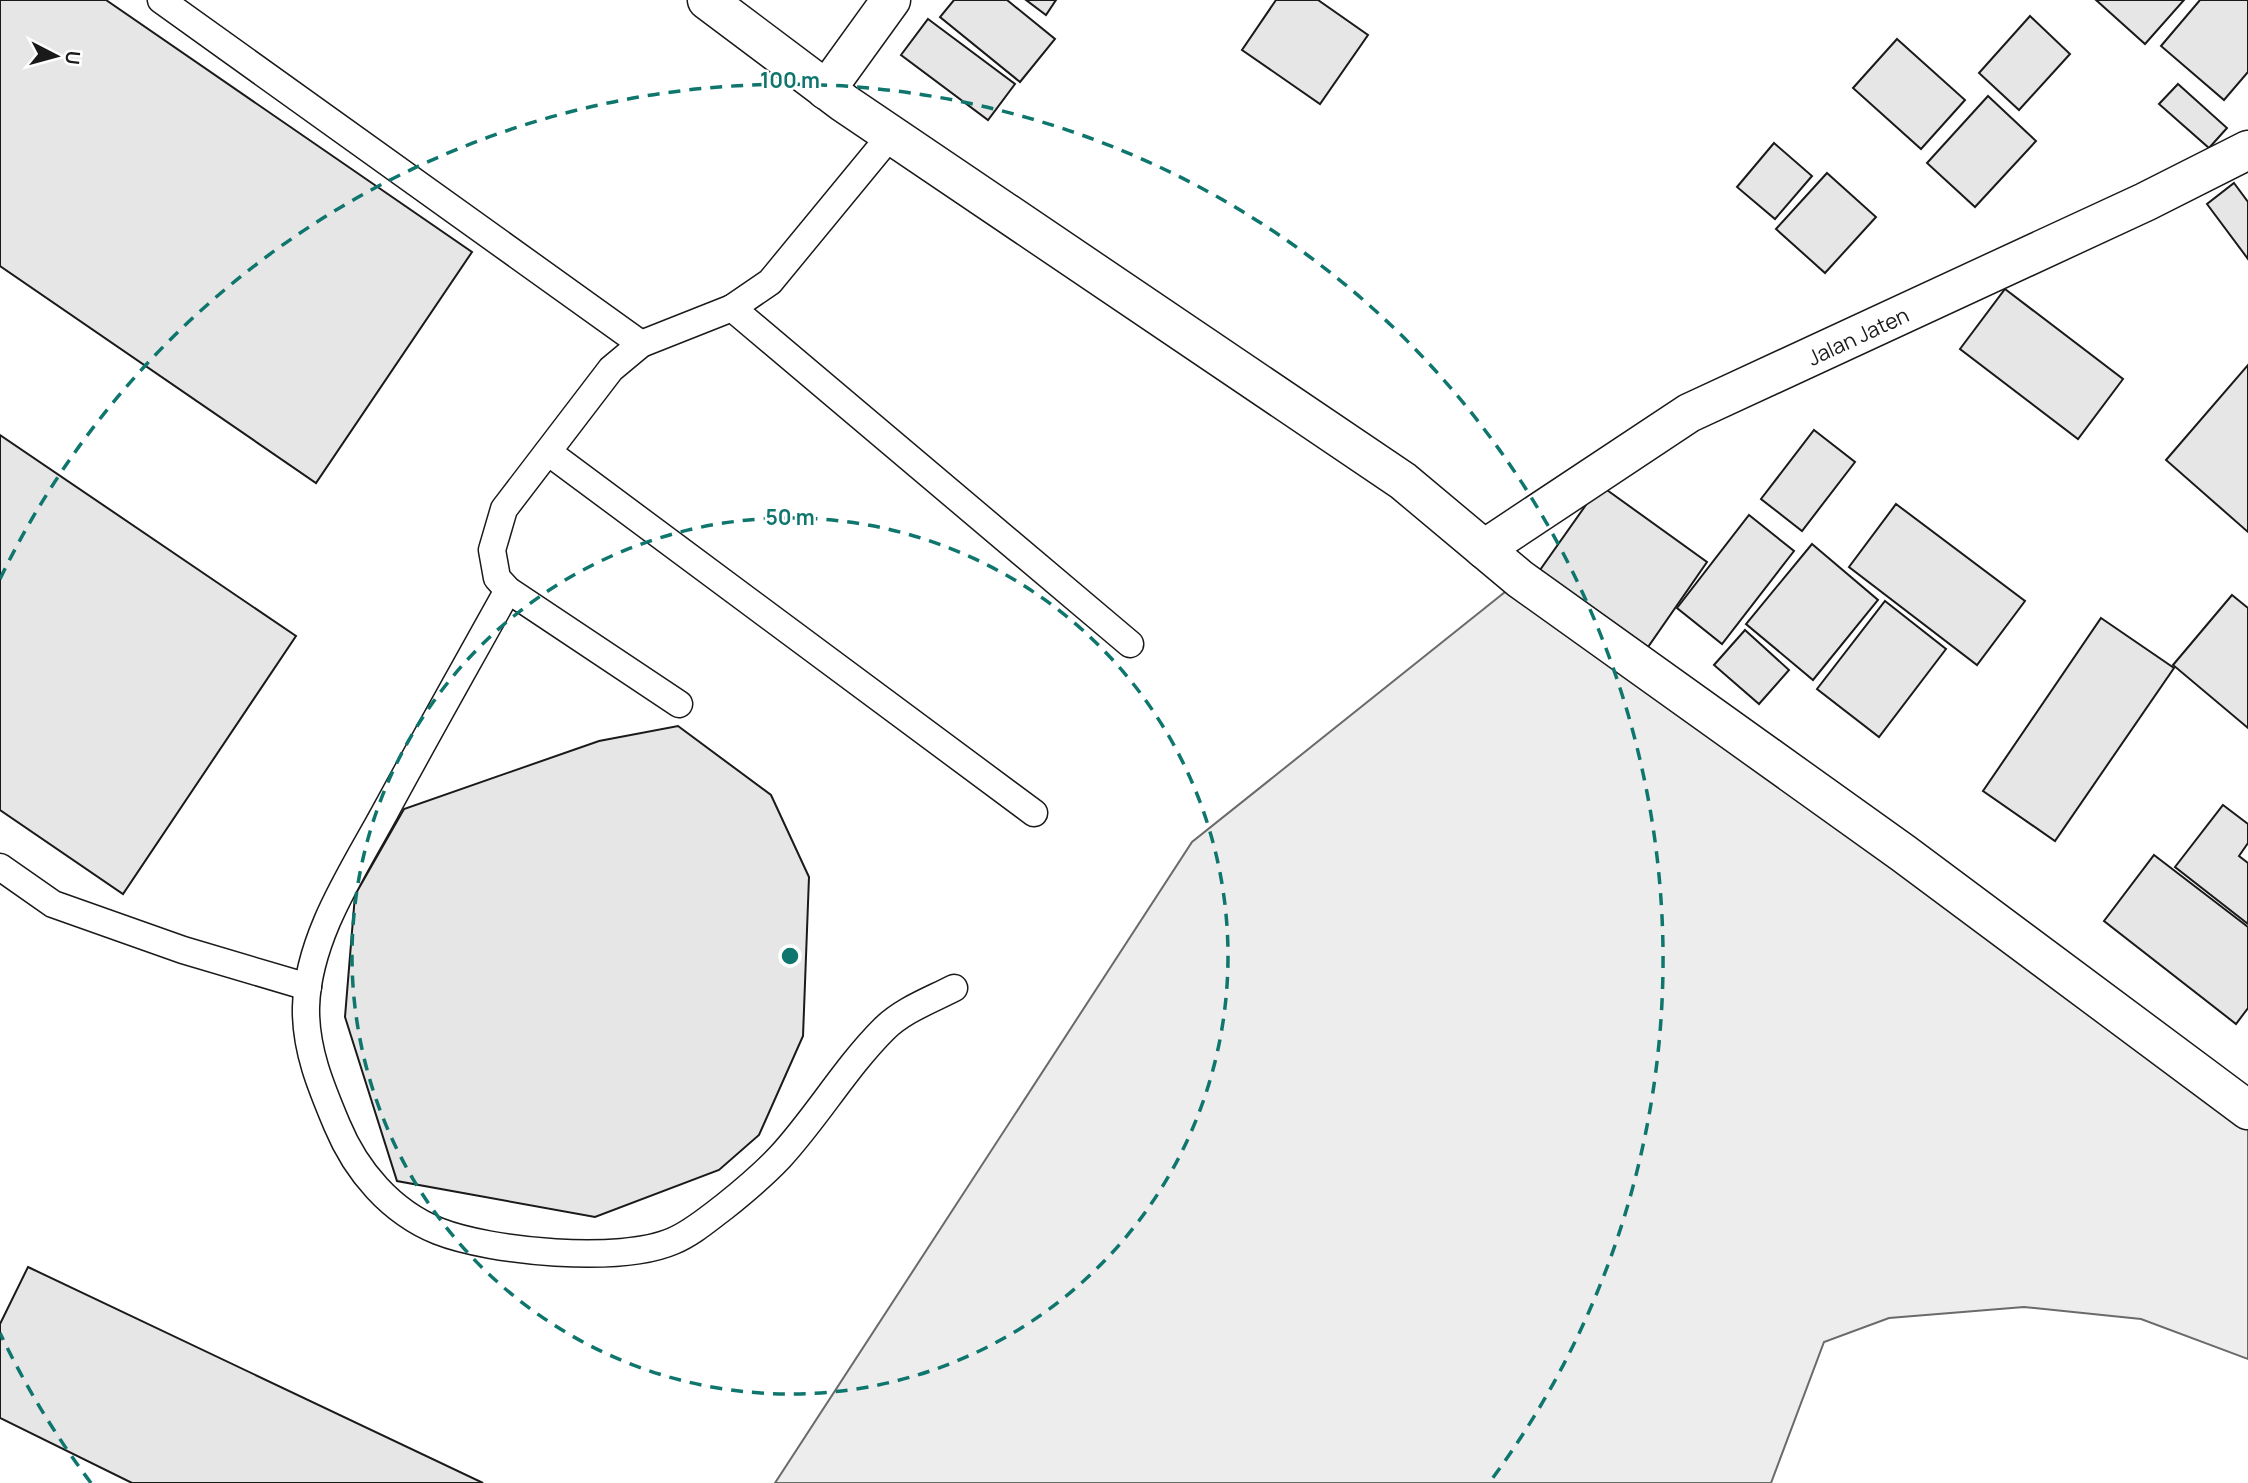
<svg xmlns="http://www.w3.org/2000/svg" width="2248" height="1483" font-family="Manrope,sans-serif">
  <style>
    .built { fill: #ededed; stroke: #6a6a6a; stroke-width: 2 }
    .building { fill: #e6e6e6; stroke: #1a1a1a; stroke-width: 2 }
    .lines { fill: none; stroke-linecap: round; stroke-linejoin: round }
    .lane-casing { stroke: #1a1a1a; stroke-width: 29 }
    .street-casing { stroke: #1a1a1a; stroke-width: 41 }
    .secondary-casing { stroke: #1a1a1a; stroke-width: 41 }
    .lane { stroke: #fff; stroke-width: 26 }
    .street { stroke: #fff; stroke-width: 38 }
    .secondary { stroke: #fff; stroke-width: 38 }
    .ring { fill: none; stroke: #0f766e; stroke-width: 3.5; stroke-dasharray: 12 9 }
    .labels { text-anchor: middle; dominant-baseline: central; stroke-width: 5; stroke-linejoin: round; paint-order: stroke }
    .street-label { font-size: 21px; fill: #1a1a1a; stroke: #fff }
    .centre { fill: #0f766e; stroke: #fff; stroke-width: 3.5 }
    .ring-label { font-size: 21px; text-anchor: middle; font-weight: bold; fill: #0f766e; stroke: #fff; stroke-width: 5; stroke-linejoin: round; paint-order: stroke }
  </style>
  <rect width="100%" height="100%" fill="#fff"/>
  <path class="built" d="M1520 580 2248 1128V1359L2141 1319 2024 1307 1889 1318 1824 1342 1771 1483H775L1192 842Z"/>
  <g class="building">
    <path d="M0 0H106L472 252 316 483 0 266Z"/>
    <path d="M954 0H1007L1055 39 1020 82 940 17Z"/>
    <path d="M1026 0H1056L1046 15Z"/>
    <path d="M1276 0H1318L1368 35 1320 104 1242 50Z"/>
    <path d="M2096 0H2184L2145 44Z"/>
    <path d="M2200 0H2248V72L2224 100 2161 46Z"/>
    <path d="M2030 16 2070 54 2019 110 1979 73Z"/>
    <path d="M928 19 1015 84 988 120 901 55Z"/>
    <path d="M1897 39 1965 100 1921 149 1853 88Z"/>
    <path d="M2178 84 2227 128 2209 148 2159 104Z"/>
    <path d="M1988 96 2036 141 1975 207 1927 163Z"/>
    <path d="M1774 143 1812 176 1775 219 1737 187Z"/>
    <path d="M1827 173 1876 217 1825 273 1776 229Z"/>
    <path d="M2234 183 2248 202V259L2207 204Z"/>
    <path d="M2005 289 2123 379 2078 439 1960 349Z"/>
    <path d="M2248 365V532L2166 460Z"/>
    <path d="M1814 430 1855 462 1802 531 1761 499Z"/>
    <path d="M0 435 296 636 123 894 0 810Z"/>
    <path d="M1600 485 1707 562 1648 647 1540 570Z"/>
    <path d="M1896 504 2025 601 1977 665 1849 567Z"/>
    <path d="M1749 515 1794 551 1722 644 1677 608Z"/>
    <path d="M1812 544 1878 600 1813 680 1746 624Z"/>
    <path d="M2232 595 2248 608V728L2173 665Z"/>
    <path d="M1885 601 1946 649 1879 737 1817 689Z"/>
    <path d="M2101 618 2174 668 2055 841 1983 791Z"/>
    <path d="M1745 630 1789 670 1759 704 1714 665Z"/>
    <path d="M678 726 771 795 809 877 803 1036 759 1135 719 1170 595 1217 397 1181 345 1017 355 895 404 809 599 741Z"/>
    <path d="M2223 805 2248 824V843L2239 856 2248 863V924L2175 867Z"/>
    <path d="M2154 855 2248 927V1008L2236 1024 2104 921Z"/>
    <path d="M28 1267 483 1483H132L0 1418V1324Z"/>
  </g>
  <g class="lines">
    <g class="lane-casing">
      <g id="lane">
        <path d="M161 0 641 344"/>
        <path d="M732 308 1130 644"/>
        <path d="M548 452 1034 813"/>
        <path d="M508 590C467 664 425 738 385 812 353 871 308 937 306 1007 305 1049 321 1087 337 1125 356 1171 391 1212 438 1231 491 1252 620 1264 673 1241 692 1233 708 1219 724 1207 744 1191 763 1175 780 1157 817 1117 845 1068 884 1029 903 1010 931 1000 954 988"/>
        <path d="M679 704 508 590 497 578 492 550 504 509 611 369 641 344 732 308 770 282 891 135"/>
        <path d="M0 867 53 904 183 950 308 987"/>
      </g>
    </g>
    <g class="street-casing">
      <g id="street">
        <path d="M826 90 891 0"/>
        <path d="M1484 549 1689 413 2145 202 2248 150"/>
      </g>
    </g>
    <g class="secondary-casing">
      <path id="secondary" d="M707 0 844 103 1403 481 1520 579 1903 853 2248 1110"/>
    </g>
    <use href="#lane" class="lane"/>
    <use href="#street" class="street"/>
    <use href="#secondary" class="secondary"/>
  </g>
  <g class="ring">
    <circle cx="790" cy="956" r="438"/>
    <path d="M91 1483A875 875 0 0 1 0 1333M0 579A875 875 0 1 1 1489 1483"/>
  </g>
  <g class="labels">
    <g class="street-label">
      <text transform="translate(1858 336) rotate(-25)">Jalan Jaten</text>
    </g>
  </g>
  <circle cx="790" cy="956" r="10" class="centre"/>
  <g class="ring-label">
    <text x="790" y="88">100 m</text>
    <text x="790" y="525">50 m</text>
  </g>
  <g transform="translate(56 56) rotate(96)" stroke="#ffffff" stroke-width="5" paint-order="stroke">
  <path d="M0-5L12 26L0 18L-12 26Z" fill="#1a1a1a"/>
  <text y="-10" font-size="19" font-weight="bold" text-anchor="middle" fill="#1a1a1a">U</text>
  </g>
</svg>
